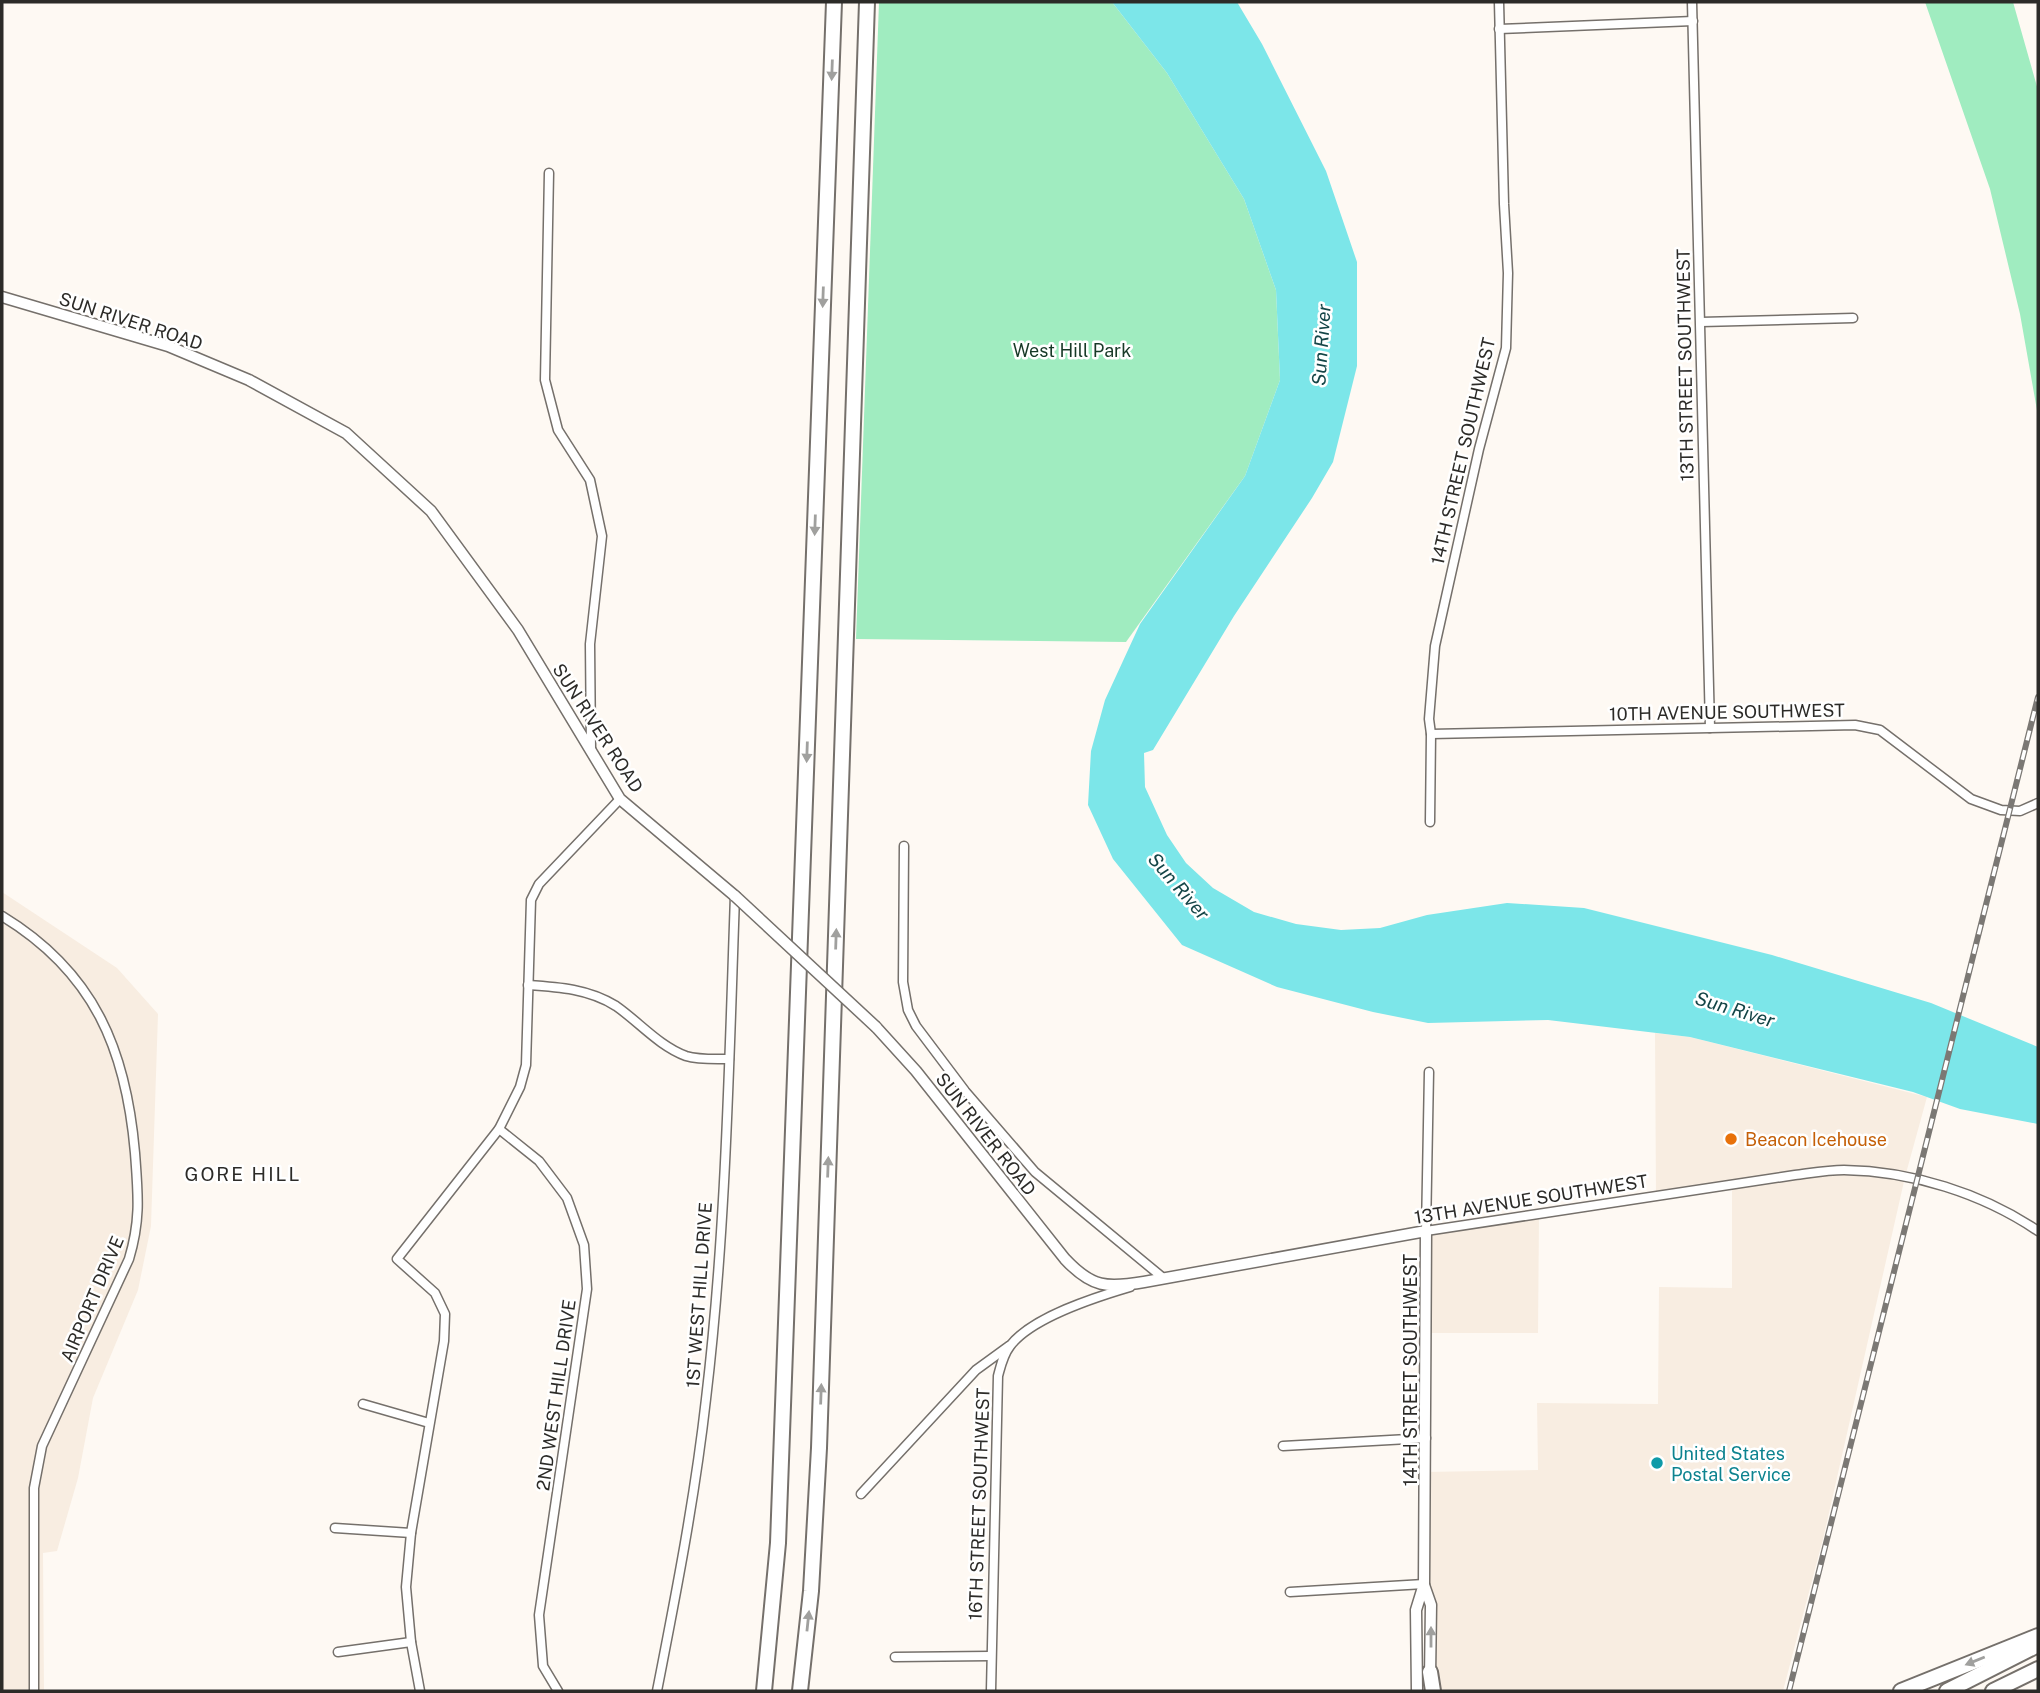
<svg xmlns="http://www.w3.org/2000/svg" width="2040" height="1693" font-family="'Public Sans',sans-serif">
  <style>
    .built { fill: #f8ede1 }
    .green { fill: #a0ecc0 }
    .water { fill: #7ce6e9 }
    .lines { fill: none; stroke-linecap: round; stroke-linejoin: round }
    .minor-casing { stroke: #75706b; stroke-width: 11 }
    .tertiary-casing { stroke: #75706b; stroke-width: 13 }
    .motorway-casing { stroke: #75706b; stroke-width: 18 }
    .minor { stroke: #fff; stroke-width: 8 }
    .tertiary { stroke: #fff; stroke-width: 10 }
    .motorway { stroke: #fff; stroke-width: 14 }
    .rail-casing { stroke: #7b7874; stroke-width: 6 }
    .rail { stroke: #fff; stroke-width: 3.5; stroke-dasharray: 10; stroke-linecap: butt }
    .tertiary-bridge-casing { stroke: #75706b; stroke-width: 13; stroke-linecap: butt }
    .tertiary-bridge { stroke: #fff; stroke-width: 10 }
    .oneway { fill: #a0a09e }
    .food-dot { fill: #e8710a; stroke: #fff; stroke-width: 2.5 }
    .culture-dot { fill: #0f9aa8; stroke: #fff; stroke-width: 2.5 }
    .labels { text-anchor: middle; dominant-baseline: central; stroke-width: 5; stroke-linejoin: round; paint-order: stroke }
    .street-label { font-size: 18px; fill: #2c2b28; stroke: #fff }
    .park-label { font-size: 18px; fill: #173927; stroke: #fff }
    .food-label { font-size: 18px; fill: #c56008; stroke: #fff; text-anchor: start }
    .culture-label { font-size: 18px; fill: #0d838f; stroke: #fff; text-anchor: start }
    .water-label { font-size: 19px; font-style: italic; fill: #144547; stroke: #fff }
    .neighbourhood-label { font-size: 19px; letter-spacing: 2px; fill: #2c2b28; stroke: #fff }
  </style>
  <rect width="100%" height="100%" fill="#fef9f3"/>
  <g class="built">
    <path d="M2 892 117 968 158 1014 151 1226 138 1290 93 1398 78 1478 57 1551 43 1553 44 1691H2Z"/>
    <path d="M1655 1033 1690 1037 1927 1097 1905 1177 1824 1535 1783 1691H1433L1431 1605 1424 1584 1425 1472 1538 1470 1537 1403 1658 1404 1659 1287 1732 1288V1185L1656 1197Z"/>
    <path d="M1539 1215 1538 1333H1426V1231Z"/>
  </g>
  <g class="green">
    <path d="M879 2H1112L1167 73 1244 199 1276 290 1280 380 1245 476 1126 642 856 639Z"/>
    <path d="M1925 2H2013L2038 90V416L2020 314 1990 189Z"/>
  </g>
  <path class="water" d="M1112 2H1237L1262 44 1326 171 1357 262V366L1333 462 1312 498 1234 616 1153 750 1144 753 1145 787 1167 835 1186 863 1213 888 1254 912 1296 924 1341 930 1380 928 1427 915 1507 903 1584 908 1772 955 1931 1003 2038 1047V1124L1960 1109 1913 1092 1690 1037 1548 1020 1428 1023 1373 1012 1277 987 1182 945 1113 859 1088 805 1091 751 1105 700 1140 624 1245 476 1280 380 1276 290 1244 199 1167 73Z"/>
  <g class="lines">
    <g class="minor-casing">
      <g id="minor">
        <path d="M1692 2 1710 728"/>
        <path d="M1499 29 1693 21"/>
        <path d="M549 173 545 380 558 430 590 480 602 536 590 644 591 750"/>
        <path d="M1701 322 1853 318"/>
        <path d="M1431 734 1855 725 1880 730 1971 799 2001 810 2020 811 2038 803"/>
        <path d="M1430 822 1431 734 1429 719 1435 646 1479 449 1506 348 1508 273 1504 204 1499 2"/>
        <path d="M904 846 903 982 908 1010 916 1026 965 1091 1035 1172 1162 1277"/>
        <path d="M2 916C94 972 126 1049 135 1153 138 1194 141 1219 129 1259L42 1446 34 1488V1691"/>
        <path d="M528 985C559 987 589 989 616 1006 639 1022 659 1046 686 1056 699 1060 715 1059 729 1059"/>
        <path d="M1429 1072 1426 1231 1795 1175C1811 1173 1828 1170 1844 1170 1911 1171 1982 1193 2038 1231"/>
        <path d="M499 1129 539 1161 567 1198 584 1245 587 1289 539 1615 543 1666 558 1691"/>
        <path d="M363 1404 429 1423"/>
        <path d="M1283 1446 1426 1438"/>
        <path d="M861 1494 976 1370 1009 1346"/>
        <path d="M335 1528 411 1533"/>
        <path d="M1290 1592 1424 1584"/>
        <path d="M338 1652 411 1642"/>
        <path d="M895 1657 990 1656"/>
        <path d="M420 1691 411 1642 406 1587 411 1533 444 1341 445 1314 435 1293 397 1259 499 1129 520 1087 526 1065 531 900 539 884 620 799"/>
        <path d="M657 1691C676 1594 695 1497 706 1399 726 1232 729 1064 735 896"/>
        <path d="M991 1691 998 1376C1001 1365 1003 1355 1010 1346 1032 1317 1096 1297 1130 1287"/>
      </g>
    </g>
    <g class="tertiary-casing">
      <g id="tertiary">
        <path d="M2 297 168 346 249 380 346 433 431 511 518 630 620 799 735 896"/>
        <path d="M876 1027 916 1071 1065 1259C1092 1288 1107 1288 1144 1282L1426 1231 1424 1584 1416 1610 1417 1691"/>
        <path d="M1424 1585 1431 1605 1430 1677"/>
      </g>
    </g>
    <g class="motorway-casing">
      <g id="motorway">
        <path d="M1430 1672 1433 1691"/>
        <path d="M764 1691 778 1543 834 2"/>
        <path d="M800 1691 811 1591 819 1448 867 2"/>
        <path d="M1901 1691 2038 1636"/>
        <path d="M1947 1691 2038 1645"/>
        <path d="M1993 1691 2038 1669"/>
      </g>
    </g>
    <use href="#minor" class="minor"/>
    <use href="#tertiary" class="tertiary"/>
    <use href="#motorway" class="motorway"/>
    <g class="rail-casing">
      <path id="rail" d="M1789 1691 2038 697"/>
    </g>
    <use href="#rail" class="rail"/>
    <g class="tertiary-bridge-casing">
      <path id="tertiary-bridge" d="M735 896 876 1027"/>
    </g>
    <use href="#tertiary-bridge" class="tertiary-bridge"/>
  </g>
  <defs><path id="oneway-solid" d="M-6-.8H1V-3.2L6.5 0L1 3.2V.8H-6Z" transform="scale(1.75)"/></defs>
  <g class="oneway">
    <use href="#oneway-solid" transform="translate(832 70) rotate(92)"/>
    <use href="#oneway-solid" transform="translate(823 297) rotate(92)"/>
    <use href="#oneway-solid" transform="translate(815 525) rotate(92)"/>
    <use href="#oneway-solid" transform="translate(807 752) rotate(92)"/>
    <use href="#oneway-solid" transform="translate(836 939) rotate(-88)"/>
    <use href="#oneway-solid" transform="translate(828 1167) rotate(-88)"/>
    <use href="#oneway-solid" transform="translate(821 1394) rotate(-88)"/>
    <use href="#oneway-solid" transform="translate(808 1621) rotate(-84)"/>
    <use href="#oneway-solid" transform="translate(1431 1637) rotate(-90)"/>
    <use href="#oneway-solid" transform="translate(1975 1661) rotate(158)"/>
  </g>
  <circle class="food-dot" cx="1731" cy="1139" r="7"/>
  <circle class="culture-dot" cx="1657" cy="1463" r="7"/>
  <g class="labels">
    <g class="street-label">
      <text transform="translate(131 321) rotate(18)">SUN RIVER ROAD</text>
      <text transform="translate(1685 365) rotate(-91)">13TH STREET SOUTHWEST</text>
      <text transform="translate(1463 451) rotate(-77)">14TH STREET SOUTHWEST</text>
      <text transform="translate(1727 712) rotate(-1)">10TH AVENUE SOUTHWEST</text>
      <text transform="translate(598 728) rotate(57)">SUN RIVER ROAD</text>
      <text transform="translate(986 1134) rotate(52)">SUN RIVER ROAD</text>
      <text transform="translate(1531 1199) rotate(-9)">13TH AVENUE SOUTHWEST</text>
      <text transform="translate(699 1295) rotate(-86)">1ST WEST HILL DRIVE</text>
      <text transform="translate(92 1299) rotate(-67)">AIRPORT DRIVE</text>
      <text transform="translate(1410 1370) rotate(-90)">14TH STREET SOUTHWEST</text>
      <text transform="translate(556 1395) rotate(-82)">2ND WEST HILL DRIVE</text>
      <text transform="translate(979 1504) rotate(-88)">16TH STREET SOUTHWEST</text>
    </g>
    <g class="park-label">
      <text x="1072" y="350">West Hill Park</text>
    </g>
    <g class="food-label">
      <text x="1745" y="1139">Beacon Icehouse</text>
    </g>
    <g class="culture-label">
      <text x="1671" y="1453">United States<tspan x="1671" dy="21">Postal Service</tspan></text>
    </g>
    <g class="water-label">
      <text transform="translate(1321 345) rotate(-86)">Sun River</text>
      <text transform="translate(1179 886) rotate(49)">Sun River</text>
      <text transform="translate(1735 1009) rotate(17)">Sun River</text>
    </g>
    <g class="neighbourhood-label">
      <text x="243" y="1174">GORE HILL</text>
    </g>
  </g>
  <rect width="2040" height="1693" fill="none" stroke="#2c2b28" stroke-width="7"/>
</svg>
